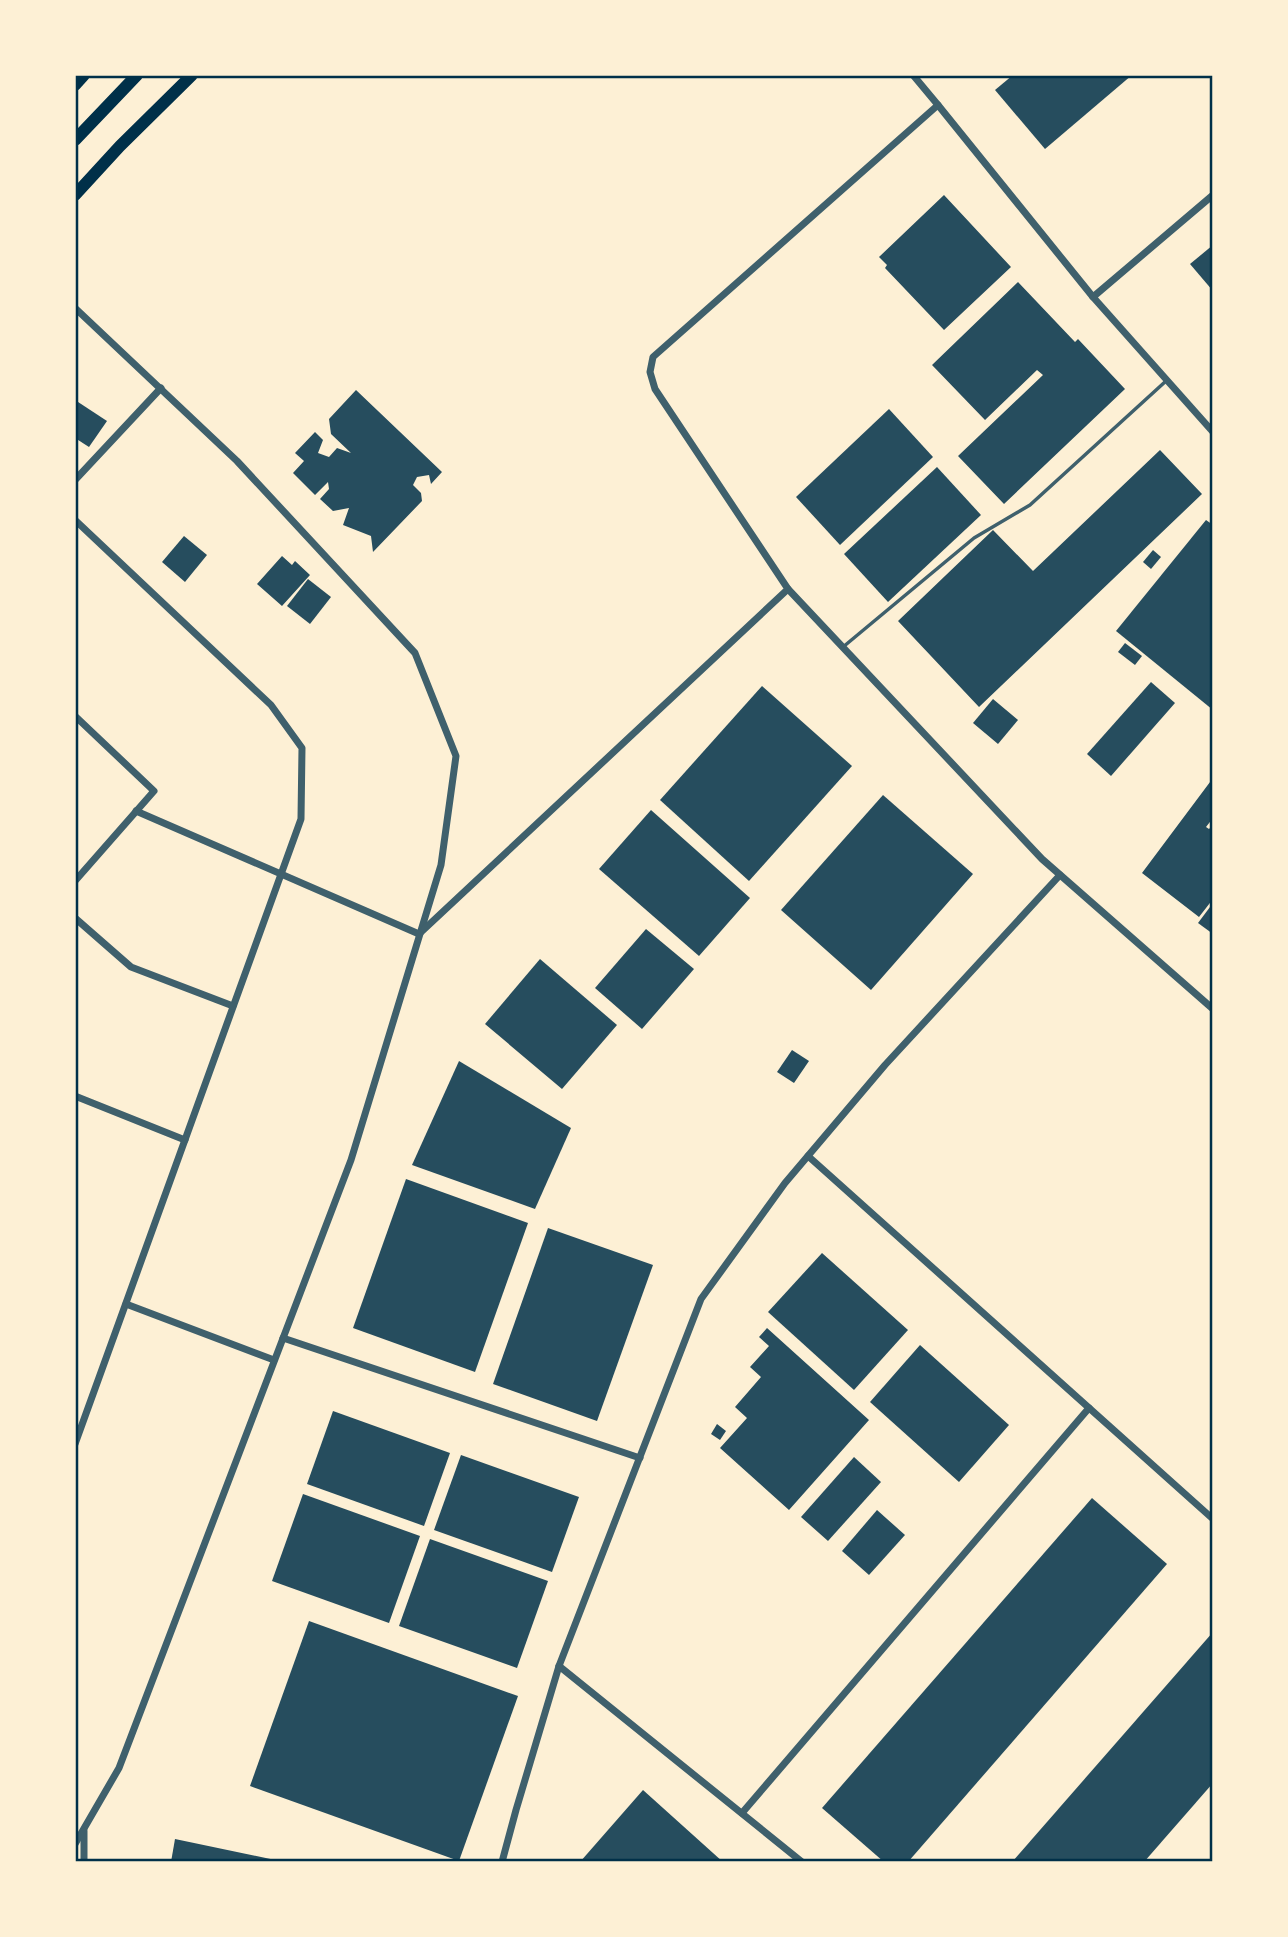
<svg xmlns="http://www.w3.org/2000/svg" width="1288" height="1937" font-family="'Crimson Pro',serif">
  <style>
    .building { fill: #264d5e }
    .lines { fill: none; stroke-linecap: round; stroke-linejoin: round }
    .service { stroke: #3f606c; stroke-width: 3.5 }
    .minor { stroke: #3f606c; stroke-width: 7 }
    .primary { stroke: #003049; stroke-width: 12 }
    .trunk { stroke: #003049; stroke-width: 12 }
    .neatline { fill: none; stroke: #003049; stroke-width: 2.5 }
  </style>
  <rect width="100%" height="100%" fill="#fdf0d5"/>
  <g class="building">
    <path d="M1013 75H1132L1045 149 995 90Z"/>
    <path d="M944 195 1011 267 944 330 885 268 887 265 879 257Z"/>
    <path d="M1213 245V291L1190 264Z"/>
    <path d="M1018 282 1075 342 1078 339 1125 389 1004 504 958 456 1043 375 1037 370 985 420 932 365Z"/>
    <path d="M356 390 442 472 431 484 429 475 417 477 413 485 421 493 422 501 373 552 371 536 343 525 349 508 333 511 320 499 329 489 328 482 315 495 293 473 304 461 295 453 315 432 323 440 318 453 329 457 337 448 351 453 331 434 329 419Z"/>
    <path d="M75 400 107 421 89 447 75 438Z"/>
    <path d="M889 409 933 457 840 545 796 497Z"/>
    <path d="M1160 450 1202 494 979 707 898 621 993 530 1033 571Z"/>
    <path d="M937 467 981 515 888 602 844 554Z"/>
    <path d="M1206 520 1213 525V710L1116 631Z"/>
    <path d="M184 536 207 555 185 582 162 562Z"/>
    <path d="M1153 550 1161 557 1151 569 1143 562Z"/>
    <path d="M282 556 292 565 295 561 310 575 282 606 257 584Z"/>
    <path d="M308 579 331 597 310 624 287 606Z"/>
    <path d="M1125 643 1142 656 1135 665 1118 652Z"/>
    <path d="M1151 682 1175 703 1111 776 1087 754Z"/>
    <path d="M762 686 852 766 749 881 660 800Z"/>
    <path d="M993 699 1018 720 998 744 973 723Z"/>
    <path d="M1213 778V818L1206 827 1209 829 1213 825V899L1199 917 1142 873Z"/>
    <path d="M883 795 973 874 871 990 781 910Z"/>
    <path d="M651 810 750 898 699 956 599 869Z"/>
    <path d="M1213 903V934L1198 923Z"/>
    <path d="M646 929 694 969 642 1029 595 988Z"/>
    <path d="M540 959 617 1025 562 1089 485 1024Z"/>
    <path d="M792 1050 809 1061 794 1083 777 1072Z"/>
    <path d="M459 1061 571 1128 535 1209 412 1165Z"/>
    <path d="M406 1179 528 1223 475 1372 353 1328Z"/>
    <path d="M548 1228 653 1265 597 1421 493 1384Z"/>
    <path d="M822 1253 908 1330 854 1390 768 1312Z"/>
    <path d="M767 1328 869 1420 789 1510 720 1448 747 1418 735 1407 761 1377 750 1367 769 1346 759 1337Z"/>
    <path d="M920 1345 1009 1425 959 1482 870 1402Z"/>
    <path d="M333 1411 450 1453 424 1526 307 1484Z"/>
    <path d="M717 1424 726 1431 720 1440 711 1434Z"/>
    <path d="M461 1455 579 1497 552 1572 434 1530Z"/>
    <path d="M854 1457 881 1482 828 1541 801 1517Z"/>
    <path d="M303 1494 420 1536 389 1623 272 1581Z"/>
    <path d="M1092 1498 1167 1564 908 1862H884L822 1808Z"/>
    <path d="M877 1510 905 1535 869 1575 842 1551Z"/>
    <path d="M430 1539 548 1581 517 1668 399 1626Z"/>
    <path d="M309 1621 518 1696 459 1861 250 1786Z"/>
    <path d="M1213 1632V1783L1144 1862H1012Z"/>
    <path d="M643 1790 723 1862H580Z"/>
    <path d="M175 1839 280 1861V1862H171Z"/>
  </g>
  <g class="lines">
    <path class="service" d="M843 647 974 538 1030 505 1166 381"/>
    <g class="minor">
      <path d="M938 105 1093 297 1213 432"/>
      <path d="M1093 297 1213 195"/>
      <path d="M75 308 237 461 415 653 456 756 441 865 351 1160 119 1768 75 1844"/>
      <path d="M75 480 161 388"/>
      <path d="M75 520 271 705 302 748 301 819 75 1444"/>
      <path d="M788 589 1042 859 1213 1009"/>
      <path d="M75 716 154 791 75 881"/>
      <path d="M136 811 419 934 788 589 655 389 650 372 653 357 938 105 913 75"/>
      <path d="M75 918 131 967 233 1006"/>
      <path d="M75 1096 185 1140"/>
      <path d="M808 1156 1213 1519"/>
      <path d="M126 1304 274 1360"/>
      <path d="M283 1338 640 1458"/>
      <path d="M559 1666 802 1862"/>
      <path d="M742 1813 1089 1408"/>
      <path d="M84 1862V1831"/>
      <path d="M502 1862 516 1810 559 1666 701 1299 785 1183 885 1065 1060 875"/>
      <path d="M1213 1862V1861"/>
    </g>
    <path class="primary" d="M75 195 120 146 192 75"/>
    <g class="trunk">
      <path d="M75 85 84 75"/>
      <path d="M75 140 137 75"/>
    </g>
  </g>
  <rect width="1288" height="1937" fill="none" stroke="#fdf0d5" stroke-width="154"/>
  <rect x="77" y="77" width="1134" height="1783" class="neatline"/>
</svg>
